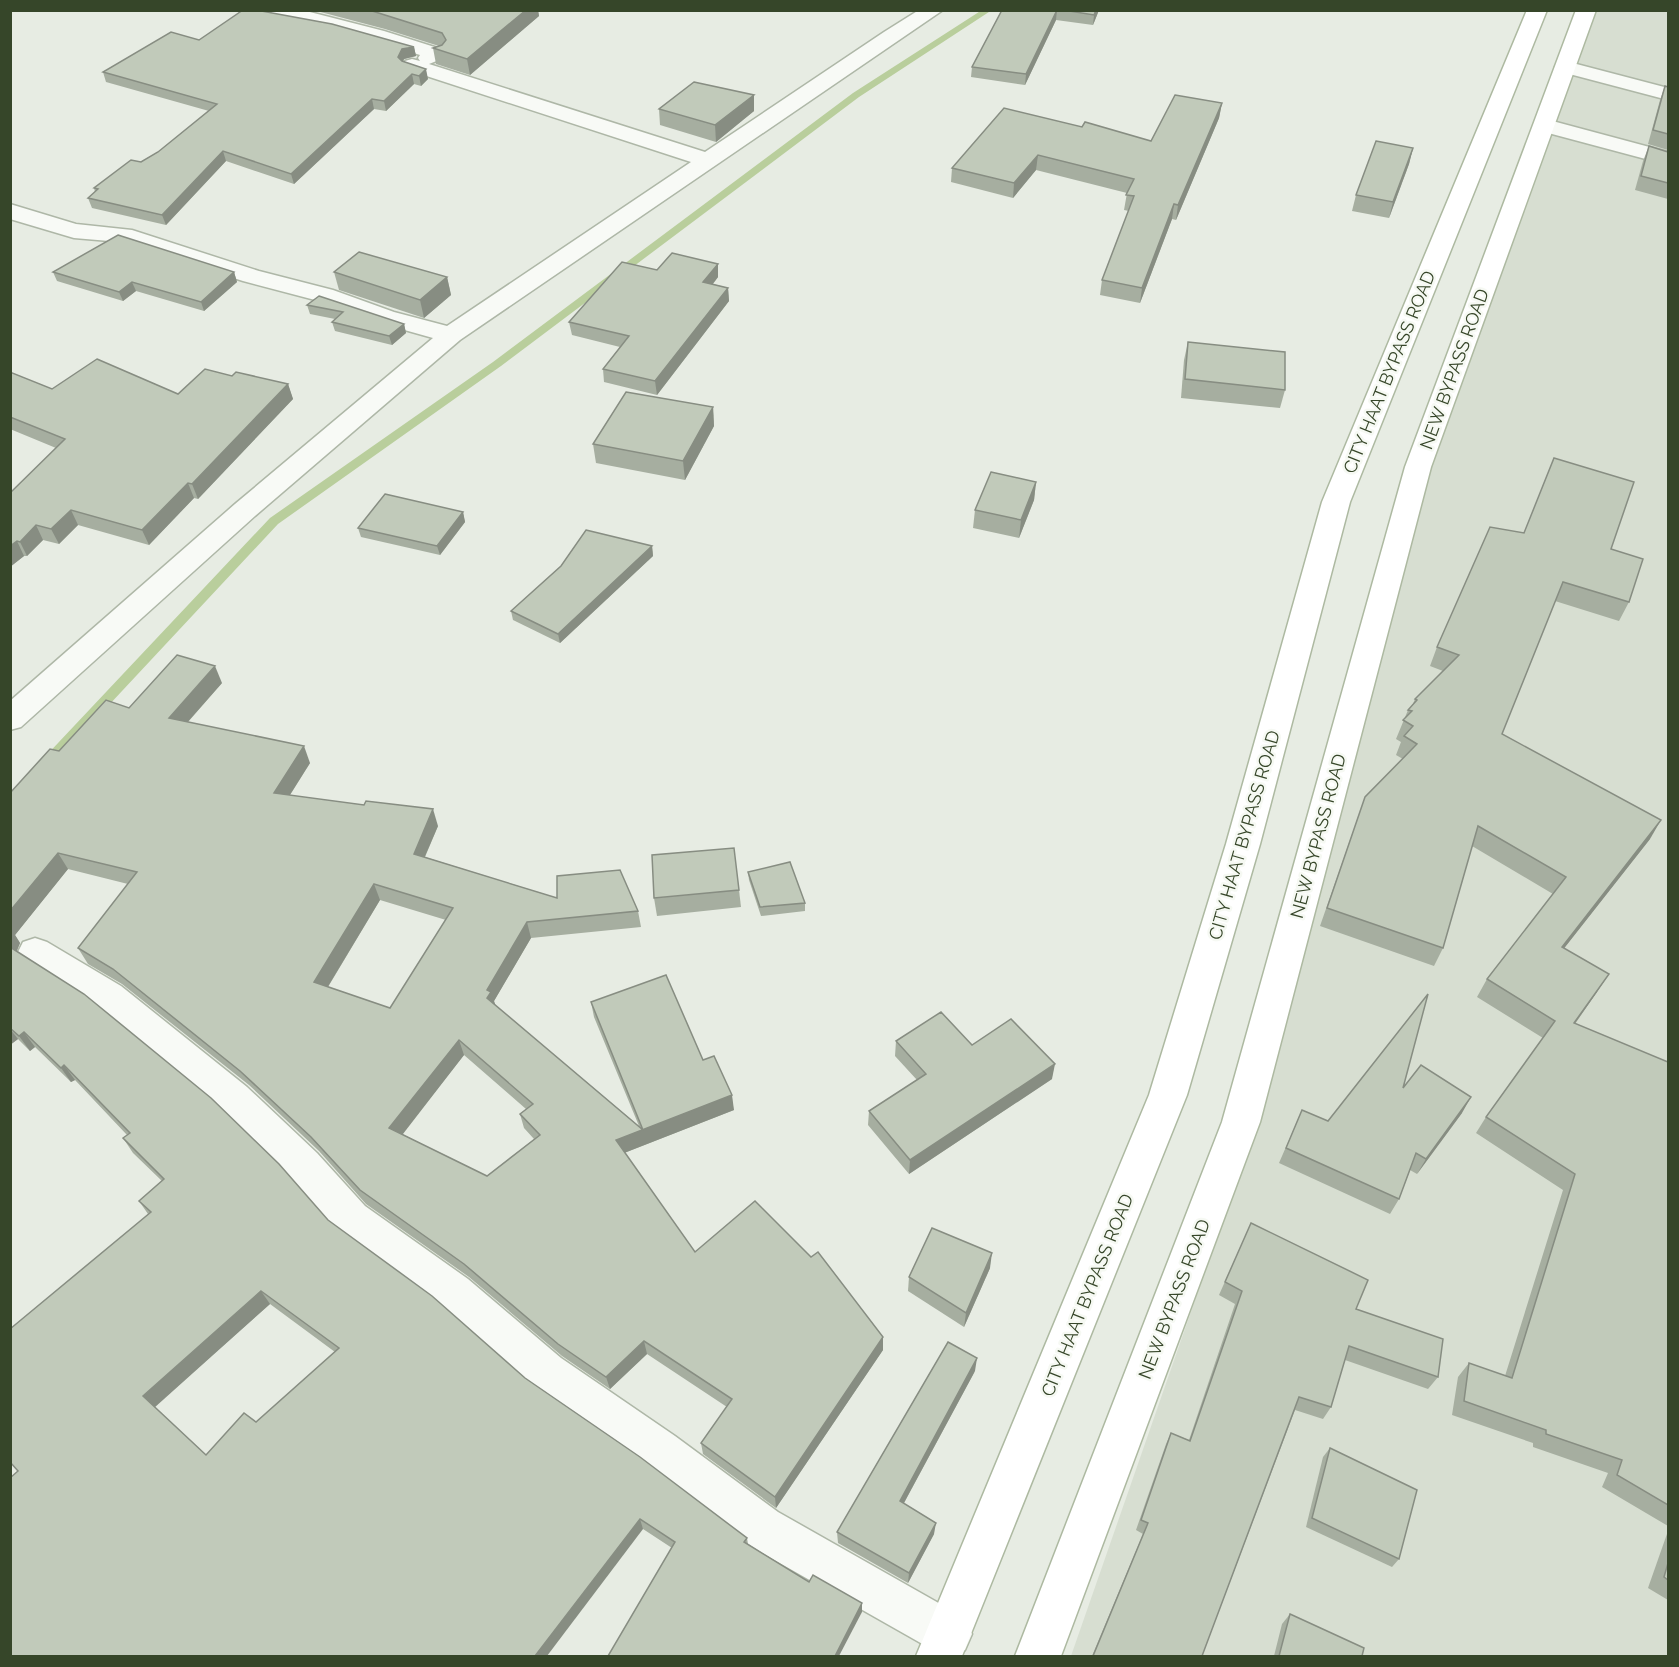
<svg xmlns="http://www.w3.org/2000/svg" width="1679" height="1667" font-family="Raleway,sans-serif">
  <style>
    .built { fill: #d7ded1 }
    .lines { fill: none; stroke-linecap: round; stroke-linejoin: round }
    .stream { fill: #b9ce9c; fill-rule: evenodd }
    .street-casing { stroke: #aeb7a7; stroke-width: 3 }
    .primary-casing { stroke: #adb9a1; stroke-width: 3 }
    .street { fill: #f8faf6; fill-rule: evenodd }
    .primary { fill: #fff; fill-rule: evenodd }
    .wall { fill: #a6aea0; fill-rule: evenodd }
    .shaded-wall { fill: #878d82 }
    .building { fill: #c1caba; stroke: #878d82; stroke-width: 1.5; fill-rule: evenodd }
    .labels { text-anchor: middle; dominant-baseline: central; stroke-width: 5; stroke-linejoin: round; paint-order: stroke }
    .street-label { font-size: 18px; fill: #364629; stroke: #f6f9f3 }
  </style>
  <rect width="100%" height="100%" fill="#e7ece3"/>
  <path class="built" d="M1582 11H1668V1656H1071L1247 1151 1413 471Z"/>
  <g class="lines">
    <path class="stream" d="M982 10H992L859 97 501 366 278 524 52 766H42L40 763 42 760 270 518 493 362 853 93Z"/>
    <g class="street-casing">
      <g id="street">
        <path d="M239 10H302L384 31 444 50 447 54 444 58 429 64 705 152 884 32 919 10H943L460 340 255 516 21 727 10 730V701L235 504 433 338 376 322 315 300 243 281 121 242 74 238 10 219V204L76 224 132 230 259 271 333 290 394 312 447 326 691 162 405 69 402 65 405 61 412 59 420 61 418 58 420 55C361 36 310 23 248 16L241 14Z"/>
        <path d="M1565 61 1668 88V100L1558 71 1555 67 1558 63Z"/>
        <path d="M1545 119 1668 152V165L1537 130 1534 125 1537 120Z"/>
        <path d="M35 938 47 942 121 986 247 1087 317 1153 365 1206 468 1279 561 1358 675 1436 778 1512 965 1618 972 1634 965 1650 950 1656 933 1650 746 1544 645 1466 531 1388 440 1307 337 1232 289 1177 221 1111 95 1008 23 962 18 952 23 942Z"/>
      </g>
    </g>
    <g class="primary-casing">
      <g id="primary">
        <path d="M1527 10H1547L1350 502 1260 844 1187 1095 962 1656H916L1149 1095 1226 844 1322 502Z"/>
        <path d="M1576 10H1596L1431 467 1260 1122 1061 1656H1015L1222 1122 1405 467Z"/>
      </g>
    </g>
    <use href="#street" class="street"/>
    <use href="#primary" class="primary"/>
  </g>
  <g class="wall">
    <path d="M313 10H538L539 16 470 75 436 64 433 48 439 46 385 29Z"/>
    <path d="M1002 10H1099L1093 25 1056 20 1025 85 971 77 972 67Z"/>
    <path d="M199 40 414 47 416 56 404 59 403 62 428 79 421 86 414 84 386 111 374 109 294 184 226 161 166 225 92 208 88 198 95 192 94 188 158 152 209 111 106 82 103 72Z"/>
    <path d="M1665 86 1668 87V150L1648 144 1660 100Z"/>
    <path d="M754 95V111L716 142 660 125 659 109Z"/>
    <path d="M1222 103 1219 118 1176 220 1172 219 1140 303 1100 295 1102 280 1129 211 1124 210 1127 193 1036 170 1013 198 951 182 952 168 1082 127 1151 141Z"/>
    <path d="M1649 146 1668 152V199L1635 190 1643 161Z"/>
    <path d="M1413 148 1409 164 1389 218 1352 211 1356 195Z"/>
    <path d="M718 264V277L713 284 728 288 729 301 657 395 604 382 603 369 620 347 572 335 569 322 657 270Z"/>
    <path d="M53 272H234L237 282 204 311 136 291 123 301 57 281Z"/>
    <path d="M334 272 447 277 451 295 424 318 339 290Z"/>
    <path d="M307 305 404 324 406 333 392 345 335 331 332 322 335 319 310 314Z"/>
    <path d="M1188 342 1285 390 1280 408 1181 398 1184 360Z"/>
    <path d="M10 372 52 389 178 394 232 376 288 384 293 399 198 499 194 498 149 545 78 525 59 544 43 540 27 556H24L10 567V493L56 448 10 429Z"/>
    <path d="M713 407 714 426 685 480 596 463 593 444Z"/>
    <path d="M1554 458 1611 549 1629 602 1619 621 1555 601 1502 734 1650 839 1564 948 1597 992 1575 1024 1668 1062V1526L1602 1487 1608 1473 1533 1447V1443L1452 1415 1458 1377 1469 1363 1505 1376 1563 1190 1476 1133 1486 1117 1543 1038 1477 997 1487 979 1553 894 1472 846 1443 948 1434 966 1320 926 1365 797 1403 759 1396 755 1401 742 1396 739 1408 710 1412 706 1415 699 1443 671 1430 666 1437 647 1524 533Z"/>
    <path d="M1036 482 1034 500 1019 538 973 528 975 510Z"/>
    <path d="M463 512 465 522 440 555 361 537 358 528Z"/>
    <path d="M652 546 653 556 560 643 513 620 511 611 561 566Z"/>
    <path d="M222 683 188 722 310 763 290 795 438 826 425 857 557 898 638 911 641 927 531 938 494 1001 495 1005 639 1126 594 1017 591 1002 703 1060 734 1110 624 1153 695 1252 883 1337V1350L776 1508 703 1454 701 1443 727 1407 647 1354 610 1389 562 1356 469 1277 366 1204 319 1151 249 1085 122 984 88 964 78 948 128 884 68 869 15 935 20 943 16 952 328 1220 525 1378 747 1538 748 1544 809 1582 862 1603V1612L672 1548 643 1529 18 1471 148 1214 139 1201 162 1181 133 1153 123 1138 127 1135 75 1080 71 1082 35 1047 30 1051 18 1039 10 1045V793L59 751 129 708ZM380 900 446 920 390 1008 328 987ZM464 1055 526 1109 520 1114 524 1128 534 1139 487 1176 402 1134ZM270 1304 335 1352 256 1422 206 1455 154 1407Z"/>
    <path d="M748 872 805 903V911L761 916 749 880Z"/>
    <path d="M739 890 741 907 657 916 654 898Z"/>
    <path d="M896 1041 972 1045 1052 1079 909 1174 868 1125 869 1111 917 1080 895 1056Z"/>
    <path d="M1403 1088 1462 1113 1417 1174 1410 1170 1399 1199 1390 1214 1279 1163 1302 1110 1328 1121Z"/>
    <path d="M1251 1223 1438 1377 1428 1389 1345 1360 1331 1407 1323 1419 1295 1410 1202 1656H1092L1143 1534 1136 1530 1166 1444 1171 1433 1189 1440 1235 1304 1219 1295Z"/>
    <path d="M990 1268 964 1327 908 1291 909 1277Z"/>
    <path d="M975 1371 904 1503 934 1534 908 1583 838 1543 837 1532Z"/>
    <path d="M1330 1448 1399 1559 1392 1567 1306 1527 1323 1457Z"/>
    <path d="M1668 1531V1600L1648 1588Z"/>
    <path d="M1290 1614 1362 1656H1274L1282 1624Z"/>
  </g>
  <g class="shaded-wall">
    <path d="M526 10H538L539 16 470 75 467 59Z"/>
    <path d="M1057 10 1056 20 1025 85 1026 74Z"/>
    <path d="M1096 10H1099L1093 25 1094 15Z"/>
    <path d="M414 47 416 56 404 59 400 66 398 57 402 49Z"/>
    <path d="M426 69 428 79 421 86 419 76Z"/>
    <path d="M412 74 414 84 386 111 384 101Z"/>
    <path d="M754 95V111L716 142 715 125Z"/>
    <path d="M372 99 374 109 294 184 291 174Z"/>
    <path d="M1222 103 1219 118 1176 220 1178 205Z"/>
    <path d="M1413 148 1409 164 1389 218 1393 202Z"/>
    <path d="M223 151 226 161 166 225 162 215Z"/>
    <path d="M1038 155 1036 170 1013 198 1014 183Z"/>
    <path d="M1174 204 1172 219 1140 303 1142 288Z"/>
    <path d="M718 264V277L704 295 703 282Z"/>
    <path d="M234 272 237 282 204 311 201 302Z"/>
    <path d="M447 277 451 295 424 318 420 300Z"/>
    <path d="M132 282 136 291 123 301 119 292Z"/>
    <path d="M728 288 729 301 657 395 655 381Z"/>
    <path d="M404 324 406 333 392 345 389 336Z"/>
    <path d="M288 384 293 399 198 499 192 484Z"/>
    <path d="M713 407 714 426 685 480 683 461Z"/>
    <path d="M1036 482 1034 500 1019 538 1021 520Z"/>
    <path d="M188 483 194 498 149 545 142 530Z"/>
    <path d="M71 510 78 525 59 544 51 529Z"/>
    <path d="M463 512 465 522 440 555 437 546Z"/>
    <path d="M36 525 43 540 27 556 20 542Z"/>
    <path d="M17 541 24 556 10 567V546Z"/>
    <path d="M652 546 653 556 560 643 558 634Z"/>
    <path d="M215 666 222 683 177 734 169 718Z"/>
    <path d="M304 746 310 763 281 809 274 793Z"/>
    <path d="M433 809 438 826 419 870 414 854Z"/>
    <path d="M1661 820 1650 839 1551 965 1562 947Z"/>
    <path d="M58 853 68 869 15 935 20 943 16 953 10 947V911Z"/>
    <path d="M374 884 380 900 321 998 314 982Z"/>
    <path d="M527 922 531 938 494 1001 496 1007 487 998V990Z"/>
    <path d="M1609 974 1597 992 1563 1040 1574 1023Z"/>
    <path d="M10 1029 18 1039 10 1045Z"/>
    <path d="M24 1032 35 1047 30 1051 19 1036Z"/>
    <path d="M459 1040 464 1055 396 1143 389 1128Z"/>
    <path d="M1055 1064 1052 1079 909 1174 910 1160Z"/>
    <path d="M64 1065 75 1080 71 1082 61 1068Z"/>
    <path d="M732 1095 734 1110 619 1155 616 1140Z"/>
    <path d="M1471 1097 1462 1113 1417 1174 1426 1159Z"/>
    <path d="M992 1253 990 1268 964 1327 966 1313Z"/>
    <path d="M261 1291 270 1304 154 1408 143 1396Z"/>
    <path d="M883 1337V1350L776 1508 775 1497Z"/>
    <path d="M644 1341 647 1354 610 1389 606 1377Z"/>
    <path d="M977 1358 975 1371 899 1512 900 1501Z"/>
    <path d="M640 1519 643 1529 547 1656H535Z"/>
    <path d="M936 1523 934 1534 908 1583 909 1573Z"/>
    <path d="M862 1603V1612L839 1656H835Z"/>
  </g>
  <g class="building">
    <path d="M243 10H256L332 24 414 47 402 49 398 57 402 61 426 69 419 76 412 74 384 101 372 99 291 174 223 151 162 215 88 198 98 189 94 188 131 160 141 162 158 152 217 104 103 72 171 32 199 40Z"/>
    <path d="M369 10H526L467 59 433 48 442 45 446 40 442 33Z"/>
    <path d="M1002 10H1057L1026 74 972 67Z"/>
    <path d="M1063 10H1096L1094 15Z"/>
    <path d="M694 82 754 95 715 125 659 109Z"/>
    <path d="M1665 86 1668 87V134L1653 130Z"/>
    <path d="M1175 95 1222 103 1178 205 1174 204 1142 288 1102 280 1134 196 1126 195 1134 179 1038 155 1014 183 952 168 1004 108 1082 127 1085 122 1151 141Z"/>
    <path d="M1376 141 1413 148 1393 202 1356 195Z"/>
    <path d="M1649 146 1668 152V183L1641 176Z"/>
    <path d="M118 235 234 272 201 302 132 282 119 292 53 272Z"/>
    <path d="M359 252 447 277 420 300 334 272Z"/>
    <path d="M672 253 718 264 703 282 728 288 655 381 603 369 629 336 569 322 622 262 657 270Z"/>
    <path d="M319 296 404 324 389 336 332 322 343 312 307 305Z"/>
    <path d="M1188 342 1285 352V390L1185 379Z"/>
    <path d="M97 359 178 394 205 369 232 376 236 372 288 384 192 484 188 483 142 530 71 510 51 529 36 525 20 542 17 541 10 546V493L65 439 10 417V372L52 389Z"/>
    <path d="M626 392 713 407 683 461 593 444Z"/>
    <path d="M1554 458 1634 482 1611 549 1643 559 1629 602 1563 582 1502 734 1661 820 1562 947 1609 974 1574 1023 1668 1062V1505L1617 1475 1622 1460 1546 1434V1430L1464 1401 1469 1363 1512 1378 1575 1174 1486 1117 1555 1021 1487 979 1566 877 1478 826 1443 948 1327 908 1365 797 1417 744 1404 736 1413 726 1403 720 1412 711 1408 710 1417 700 1415 699 1459 655 1437 647 1490 527 1524 533Z"/>
    <path d="M991 472 1036 482 1021 520 975 510Z"/>
    <path d="M385 494 463 512 437 546 358 528Z"/>
    <path d="M586 530 652 546 558 634 511 611 561 566Z"/>
    <path d="M177 655 215 666 169 718 304 746 274 793 364 805 366 801 433 809 414 854 557 898V876L620 870 638 911 527 922 487 990 491 992 487 998 643 1130 591 1002 666 975 703 1060 714 1056 732 1095 616 1140 695 1252 755 1201 811 1257 818 1252 883 1337 775 1497 701 1443 732 1399 644 1341 606 1377 558 1344 464 1264 360 1190 311 1137 240 1071 113 969 78 948 137 872 58 853 10 911V793L50 749 59 751 106 700 129 708ZM374 884 453 908 390 1008 314 982ZM459 1040 533 1104 520 1114 540 1135 487 1176 389 1128Z"/>
    <path d="M734 848 739 890 654 898 652 855Z"/>
    <path d="M790 862 805 903 760 907 748 872Z"/>
    <path d="M10 947 84 994 211 1098 279 1164 328 1220 432 1296 525 1378 640 1457 747 1538 744 1542 809 1582 813 1575 862 1603 835 1656H608L675 1542 640 1519 535 1656H10V1478L18 1471 10 1462V1329L151 1212 139 1201 164 1179 123 1138 130 1133 64 1065 61 1068 24 1032 19 1036 10 1028ZM261 1291 339 1348 256 1422 244 1413 206 1455 143 1396Z"/>
    <path d="M1428 994 1403 1088 1421 1065 1471 1097 1426 1159 1416 1153 1399 1199 1286 1148 1302 1110 1328 1121Z"/>
    <path d="M941 1012 972 1045 1011 1019 1055 1064 910 1160 869 1111 926 1074 896 1041Z"/>
    <path d="M1251 1223 1368 1280 1356 1309 1443 1339 1438 1377 1349 1346 1331 1407 1299 1397 1202 1656H1093L1148 1523 1141 1520 1171 1433 1190 1441 1242 1291 1225 1282Z"/>
    <path d="M932 1228 992 1253 966 1313 909 1277Z"/>
    <path d="M948 1342 977 1358 900 1501 936 1523 909 1573 837 1532Z"/>
    <path d="M1330 1448 1417 1490 1399 1559 1312 1518Z"/>
    <path d="M1668 1563V1580L1664 1577Z"/>
    <path d="M1290 1614 1364 1648 1362 1656H1279Z"/>
  </g>
  <g class="labels">
    <g class="street-label">
      <text transform="translate(1454 369) rotate(-70)">NEW BYPASS ROAD</text>
      <text transform="translate(1389 372) rotate(-68)">CITY HAAT BYPASS ROAD</text>
      <text transform="translate(1244 835) rotate(-74)">CITY HAAT BYPASS ROAD</text>
      <text transform="translate(1318 836) rotate(-75)">NEW BYPASS ROAD</text>
      <text transform="translate(1087 1295) rotate(-68)">CITY HAAT BYPASS ROAD</text>
      <text transform="translate(1174 1299) rotate(-69)">NEW BYPASS ROAD</text>
    </g>
  </g>
  <rect width="1679" height="1667" fill="none" stroke="#364629" stroke-width="24"/>
</svg>
